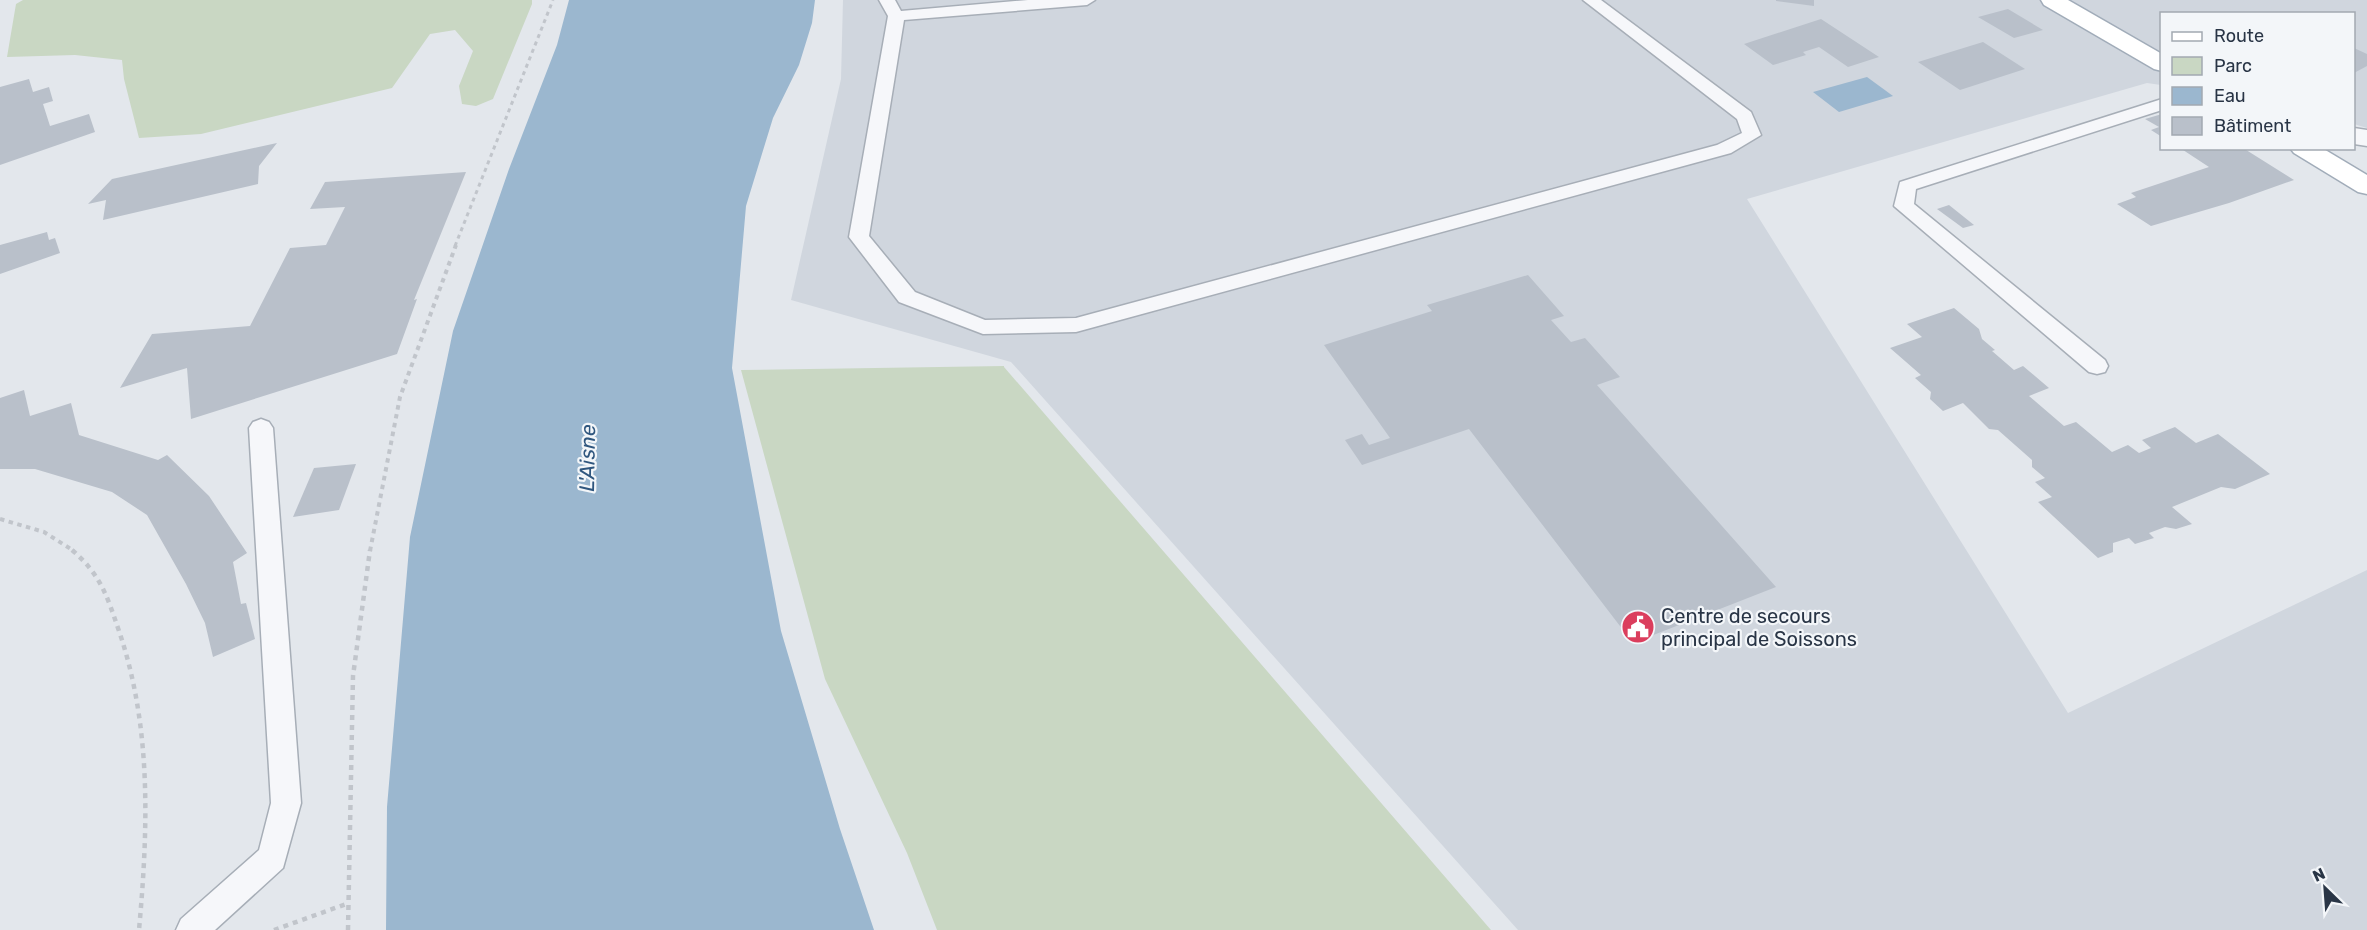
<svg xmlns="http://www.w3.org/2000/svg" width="2367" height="930" font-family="Rubik,sans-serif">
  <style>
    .built { fill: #d0d6de }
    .green { fill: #c9d7c3 }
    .water { fill: #9bb7cf }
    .building { fill: #b9c0ca }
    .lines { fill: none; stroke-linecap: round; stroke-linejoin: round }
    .service-casing { stroke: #a7aeb7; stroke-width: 3 }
    .minor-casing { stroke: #a7aeb7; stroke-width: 3 }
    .primary-casing { stroke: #a1acb9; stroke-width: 3 }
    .path-far2 { stroke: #c1c5cb; stroke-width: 3; stroke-dasharray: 4 4; stroke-linecap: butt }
    .path-far1 { stroke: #c1c5cb; stroke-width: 4; stroke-dasharray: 4.5 4.5; stroke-linecap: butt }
    .path { stroke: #c1c5cb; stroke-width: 4.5; stroke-dasharray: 5 5; stroke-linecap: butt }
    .service { fill: #f6f7fa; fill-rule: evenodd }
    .minor { fill: #f6f7fa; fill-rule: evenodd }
    .primary { fill: #fff; fill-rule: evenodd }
    .labels { text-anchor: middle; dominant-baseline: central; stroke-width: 4.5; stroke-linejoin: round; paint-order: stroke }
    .poi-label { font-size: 20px; fill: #293546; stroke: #f3f6f9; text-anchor: start }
    .water-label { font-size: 21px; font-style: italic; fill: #2f567e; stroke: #f3f6f9 }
  </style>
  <rect width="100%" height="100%" fill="#e3e7ec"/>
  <path class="built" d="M843 0H2367V128L2354 124V14H2162L2161 85 2147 83 1747 199 2068 713 2367 570V930H1518L1011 362 791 300 841 79Z"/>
  <g class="green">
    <path d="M23 0H532V4L493 99 476 106 462 104 459 86 473 51 455 30 430 34 392 88 201 134 139 138 124 79 122 60 75 55 7 57 16 4Z"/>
    <path d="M1004 366V367L1491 930H937L907 853 825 679 741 370Z"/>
  </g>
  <g class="water">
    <path d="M569 0H815L812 23 799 65 773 118 746 206 732 368 781 631 840 829 874 930H386L387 807 410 537 453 331 509 169 557 45Z"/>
    <path d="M1867 77 1893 96 1839 112 1813 92Z"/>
  </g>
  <g class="building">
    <path d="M1776 0H1814V6L1776 1Z"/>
    <path d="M2008 9 2043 30 2014 38 1978 17Z"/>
    <path d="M1821 19 1879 57 1848 67 1819 47 1803 52 1806 55 1773 65 1744 44Z"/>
    <path d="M1983 42 2025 69 1960 90 1918 62Z"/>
    <path d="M2354 48 2367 54V66L2354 73Z"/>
    <path d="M29 79 33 92 49 87 53 101 43 104 50 126 89 114 95 132 0 165V87Z"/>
    <path d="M2162 114V137L2151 130 2159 127 2145 119Z"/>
    <path d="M277 143 259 166 258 184 103 220 106 200 88 204 112 179Z"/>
    <path d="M2180 148H2243L2294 180 2229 203 2151 226 2117 204 2136 197 2131 193 2209 167Z"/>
    <path d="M466 172 414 300 417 299 397 354 191 419 187 368 120 388 152 334 250 326 290 248 326 245 345 207 310 209 325 182Z"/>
    <path d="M1949 205 1974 225 1963 228 1937 209Z"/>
    <path d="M47 232 49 240 55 238 60 253 0 274V245Z"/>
    <path d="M1528 275 1564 316 1551 320 1571 342 1585 338 1620 377 1597 385 1776 587 1633 643 1469 429 1362 465 1345 440 1362 434 1369 445 1390 438 1324 345 1432 311 1427 305Z"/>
    <path d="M1954 308 1979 329 1982 339 1995 350 1992 351 2014 370 2023 366 2049 388 2029 396 2064 426 2076 422 2112 452 2128 445 2139 453 2151 448 2142 440 2175 427 2196 443 2218 434 2270 474 2235 489 2221 487 2172 507 2192 524 2176 529 2165 527 2149 533 2154 538 2135 544 2129 538 2113 543V552L2098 558 2038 502 2052 497 2035 482 2045 478 2032 467V460L1998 430 1989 429 1963 403 1943 411 1930 399 1931 392 1915 378 1921 375 1890 348 1922 337 1907 324Z"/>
    <path d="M24 390 30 416 71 403 79 435 158 460 167 455 209 496 247 553 233 562 241 604 246 603 255 639 213 657 205 623 186 584 147 515 112 492 35 469H0V398Z"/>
    <path d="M356 464 339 510 293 517 314 468Z"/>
  </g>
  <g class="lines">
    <g class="service-casing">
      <g id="service">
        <path d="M879 0H895L901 11 1028 0H1095L1087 5 904 20 869 236 915 292 985 320 1076 318 1717 145 1742 133 1737 119 1583 0H1601L1751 112 1761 135 1731 153 1076 332 983 334 899 302 849 237 888 16Z"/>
        <path d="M2162 99V110L1916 189 1914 204 2105 360 2108 366 2105 372 2097 374 2089 372 1894 206 1900 182Z"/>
        <path d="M261 419 269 422 273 428 301 803 283 868 215 930H176L181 919 259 850 271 803 249 428 253 422Z"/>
      </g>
    </g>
    <g class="minor-casing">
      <path id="minor" d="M2354 128 2367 130V146L2354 144Z"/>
    </g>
    <g class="primary-casing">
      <g id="primary">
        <path d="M2041 0H2068L2162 54V71L2154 69 2044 5Z"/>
        <path d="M2290 148H2322L2367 175V194L2358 192 2294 153Z"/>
      </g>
    </g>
    <path class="path-far2" d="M455 246 553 0"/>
    <g class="path-far1">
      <path d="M0 519 44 532 74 551"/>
      <path d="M370 551 400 397 456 245"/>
    </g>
    <g class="path">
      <path d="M72 550C101 575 107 596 119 631 152 728 148 830 139 930"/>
      <path d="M274 930 349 903"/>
      <path d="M348 930 353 676 370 550"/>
    </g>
    <use href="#service" class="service"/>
    <use href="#minor" class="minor"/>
    <use href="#primary" class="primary"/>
  </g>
  <defs>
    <g id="civic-disc" transform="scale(1.725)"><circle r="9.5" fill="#db3e5d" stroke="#f3f6f9"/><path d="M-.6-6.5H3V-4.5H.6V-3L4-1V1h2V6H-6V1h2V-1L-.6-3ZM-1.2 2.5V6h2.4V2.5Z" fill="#fff"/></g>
  </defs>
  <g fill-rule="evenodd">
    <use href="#civic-disc" x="1638" y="627"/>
  </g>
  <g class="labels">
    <g class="poi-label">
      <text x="1661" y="616">Centre de secours<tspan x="1661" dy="23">principal de Soissons</tspan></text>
    </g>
    <g class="water-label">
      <text transform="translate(587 458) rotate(-89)">L'Aisne</text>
    </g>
  </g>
  <rect x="2160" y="12" width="195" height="138" fill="#f3f6f9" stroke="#a2a9b1" stroke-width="1.5"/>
  <rect x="2172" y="32" width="30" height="9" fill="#ffffff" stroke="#a2a9b1" stroke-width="1.5"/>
  <text x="2214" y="42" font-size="18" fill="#293546">Route</text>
  <rect x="2172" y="57" width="30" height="18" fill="#c9d7c3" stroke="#a2a9b1" stroke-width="1.5"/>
  <text x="2214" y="72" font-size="18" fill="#293546">Parc</text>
  <rect x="2172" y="87" width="30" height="18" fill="#9bb7cf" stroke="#a2a9b1" stroke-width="1.5"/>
  <text x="2214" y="102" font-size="18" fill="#293546">Eau</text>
  <rect x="2172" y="117" width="30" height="18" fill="#b9c0ca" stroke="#a2a9b1" stroke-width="1.5"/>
  <text x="2214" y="132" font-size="18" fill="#293546">Bâtiment</text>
  <g transform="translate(2325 888) rotate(335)" stroke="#f3f6f9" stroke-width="4.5" paint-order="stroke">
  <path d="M0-4.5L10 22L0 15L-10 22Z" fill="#293546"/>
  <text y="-9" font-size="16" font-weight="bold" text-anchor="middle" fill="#293546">N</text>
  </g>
</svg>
